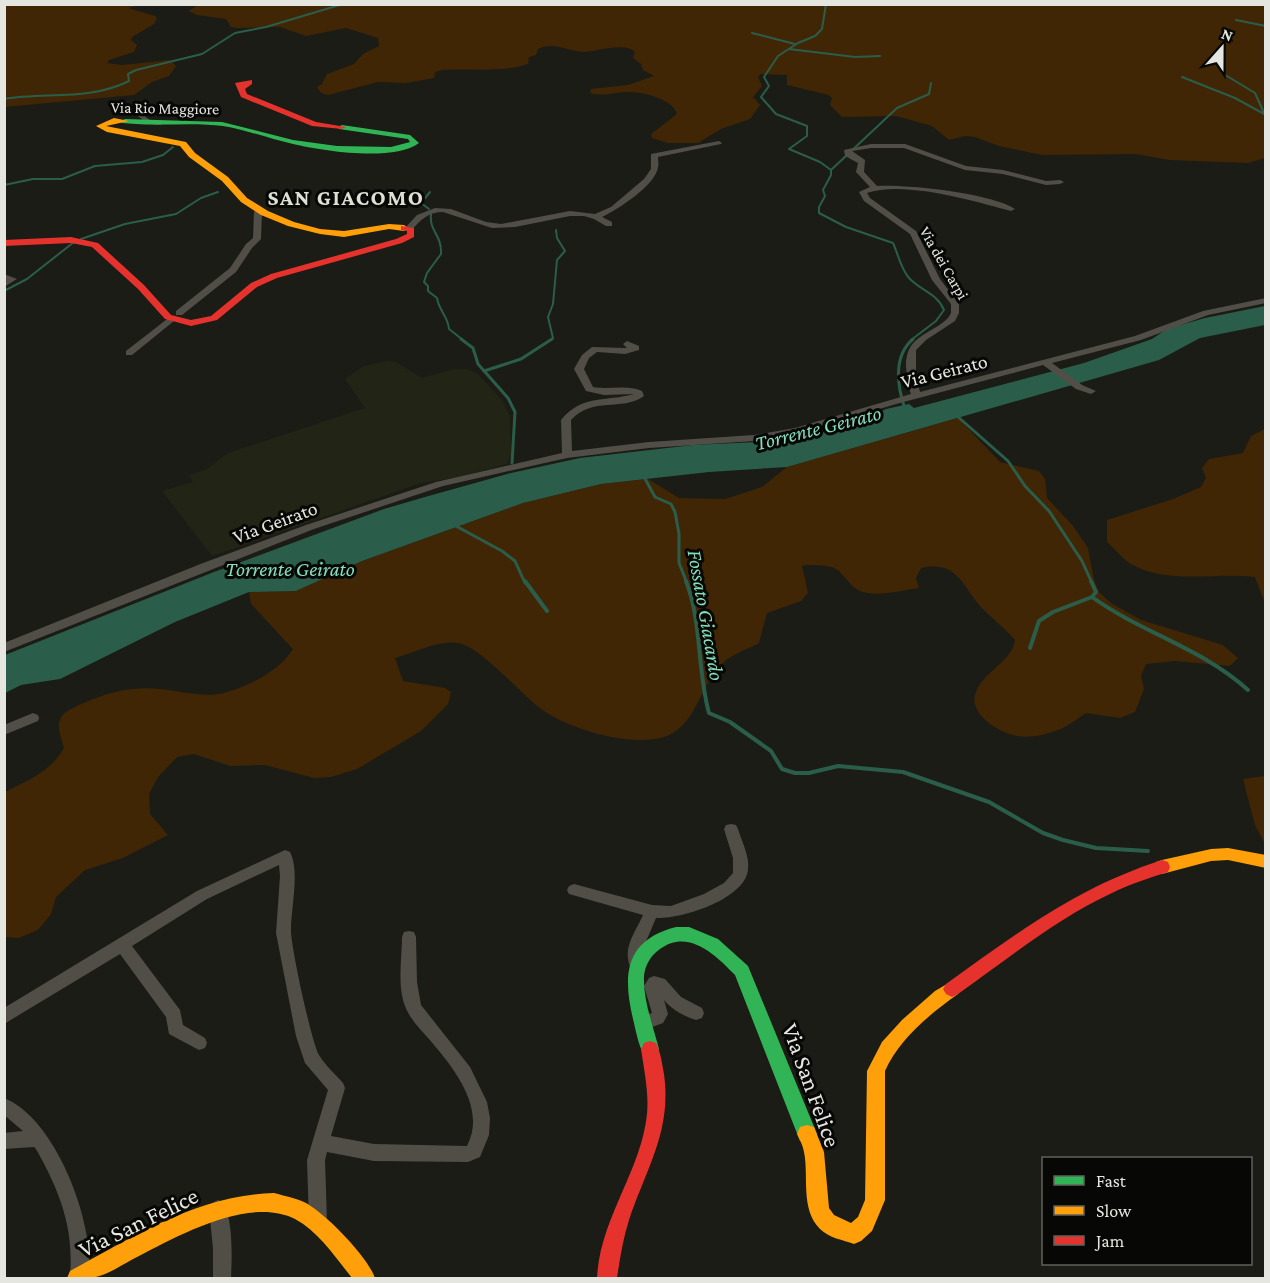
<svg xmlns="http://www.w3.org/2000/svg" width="1270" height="1283" font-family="'Crimson Pro',serif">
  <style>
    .built { fill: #222516 }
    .green { fill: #402605 }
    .water { fill: #2a5e4b }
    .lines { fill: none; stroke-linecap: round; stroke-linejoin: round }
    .stream-far2 { stroke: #2a5e4b; stroke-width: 2 }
    .stream-far1 { stroke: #2a5e4b; stroke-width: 3 }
    .stream { stroke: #2a5e4b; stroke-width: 4 }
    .street { fill: #514e47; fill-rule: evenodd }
    .fast { fill: #30b455; fill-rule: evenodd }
    .slow { fill: #ff9f0a; fill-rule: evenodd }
    .jam { fill: #e5322d; fill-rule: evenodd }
    .labels { text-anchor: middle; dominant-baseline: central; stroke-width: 6; stroke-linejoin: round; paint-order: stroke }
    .far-street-label { font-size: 16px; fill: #e4e6df; stroke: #070805 }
    .street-label { font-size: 20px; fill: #e4e6df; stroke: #070805 }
    .water-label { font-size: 21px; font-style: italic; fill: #84ddbb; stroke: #070805 }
    .far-district-label { font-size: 22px; font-weight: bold; letter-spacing: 1.5px; fill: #dde0d2; stroke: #070805 }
    .near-street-label { font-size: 24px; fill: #e4e6df; stroke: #070805 }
  </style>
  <rect width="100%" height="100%" fill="#1b1c16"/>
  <path class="built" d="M388 361 396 362 422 378 454 369H468L478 374 502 400 510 416 511 454 507 464 455 478 421 483 212 556 162 491 193 482 189 475 207 469 228 453 365 408 345 379 364 366Z"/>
  <g class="green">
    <path d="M5 4 140 5 128 8 155 16 157 18 154 24 132 37 131 40 137 45 134 52 109 60 107 63 122 65 170 60 176 66 169 76 152 82 134 95 5 107Z"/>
    <path d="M200 4 1265 5V158L1248 163 1169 160 1136 154 1042 155 999 146 975 137 965 136 949 140 932 126 896 116 842 117 830 105 832 98 829 95 787 85V75L761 74 758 77 762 86 753 97 760 105 750 119 721 129 698 143H668L652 138 651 134 677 114C673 99 643 92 628 92 614 92 604 97 590 93L591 89 628 85 654 76 643 70 641 64 633 58 635 52C624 42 599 51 585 52 568 52 555 41 538 49L536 55 529 57 528 64C501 73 471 68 443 70L435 72 434 78 406 83 378 82 328 95 321 93 317 87 322 84 327 74 354 64 363 54 379 46 378 38 346 28 306 36 280 27 236 28 231 27 226 19 197 15 188 11Z"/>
    <path d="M958 418 1000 462 1039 471 1045 479 1047 498 1073 526 1088 548 1094 580 1099 592 1111 603 1141 620 1223 645 1238 658 1230 666 1175 661 1146 664 1141 676 1144 689 1135 712 1120 718 1086 713C1073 722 1061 731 1045 734 1035 737 1023 738 1013 735 998 731 970 715 975 695 981 672 1012 663 1015 640 1004 627 991 618 980 606 962 585 957 560 921 568L916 578 919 588C902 590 880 597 863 592 849 588 846 574 834 568 827 565 809 564 802 566L808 593 801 601 767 613 759 643C748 649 732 654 723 663 701 682 697 723 669 735 635 750 562 728 536 705 518 690 482 650 462 644 441 638 415 653 395 658L403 681 445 688 451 692 448 704 421 731 357 769 331 777 314 778 265 765 230 766 194 754 177 757 158 777 149 794 150 814 168 835 123 858 85 870 56 897 51 914 38 930 19 938 5 937V792C29 780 50 772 64 748 55 721 56 714 84 703 108 692 133 686 160 689 181 691 203 698 224 693 250 686 279 671 293 649L251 604 249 592 296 591 362 561 523 503 601 484 648 479 679 498 725 499 762 487 787 467Z"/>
    <path d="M1265 429V603L1255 577C1216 572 1167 585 1131 564 1123 559 1115 549 1107 542V520L1173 499 1201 487 1206 478 1202 468 1209 459 1243 453 1251 436Z"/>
    <path d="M1265 776H1266L1265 844 1255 825 1243 779Z"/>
  </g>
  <path class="water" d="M1265 306V325L1200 338 1159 360 787 467 709 472 601 484 523 503 362 561 296 591 249 592 175 622 60 679 21 685 5 693V655L214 572 384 509 425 497 511 473 580 458 693 445 781 441 817 434 861 421 886 409 909 404 914 408 1084 363 1152 339 1167 329 1205 318Z"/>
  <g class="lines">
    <g class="stream-far2">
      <path d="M826 4 822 29 815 36 798 43 778 56 764 77 769 86 761 97 776 114 807 126V136L789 149 820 162 831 170V175L823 190 825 196 819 207V213L846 227 893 243C898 254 901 269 909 278 921 291 937 293 944 310L936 321 911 340"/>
      <path d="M1236 20 1266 26"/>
      <path d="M752 33 795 44"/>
      <path d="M789 49 855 57 880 56"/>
      <path d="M1222 73 1255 93 1264 113"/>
      <path d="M1182 77 1235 98 1266 115"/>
      <path d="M4 99C46 92 89 101 129 81L128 74 136 70 202 54 235 33 266 27 343 4"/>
      <path d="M831 170 897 108 929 94 931 83"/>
      <path d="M4 185 33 179H62L95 166 142 162 163 155 173 147"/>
      <path d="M429 209 421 203 430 192"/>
      <path d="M431 214C429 232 442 234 441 254L427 273 424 282 428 286V291L437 298C439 311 448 316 449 329L463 340"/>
      <path d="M81 239 125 224 176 214 201 198 218 192"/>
      <path d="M4 291 27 279 74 242"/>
      <path d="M550 340 553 338 548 317 553 304 557 260 565 251 557 238 556 230"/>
    </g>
    <g class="stream-far1">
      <path d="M461 339 473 348 478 364 508 398 515 412 512 463"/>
      <path d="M484 371 521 359 552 339"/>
      <path d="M905 409C897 386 893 356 913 339"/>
      <path d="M957 416 1008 461 1025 486 1049 511 1082 561 1092 583"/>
      <path d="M643 475 655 497 671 504 675 512 679 534V563L687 583"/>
      <path d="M454 525 502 551 515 561 525 583"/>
    </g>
    <g class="stream">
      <path d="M525 581 547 611"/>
      <path d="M686 581C702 622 697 670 709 713L730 722 771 751 782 769 795 773H809L838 766 903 772 989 802 1043 833 1063 840 1096 848 1148 851"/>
      <path d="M1091 581 1096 592 1092 597"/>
      <path d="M1092 597C1142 633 1202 648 1248 690"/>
      <path d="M1030 648 1039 621 1053 612 1092 597"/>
    </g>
    <g class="street">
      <path d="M140 113 150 120 166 123C156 128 145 123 137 115Z"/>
      <path d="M719 141 722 143 721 144 658 157C658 161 659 164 658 167 656 185 617 210 602 217L612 222V226H606L594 219 584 216H570L515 227 492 228 443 212C429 212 421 219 412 230L405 228 417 215 435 208 451 209 486 222 501 224 570 211 595 214 611 207 644 179 651 169V154Z"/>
      <path d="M871 144H905L966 166 1003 170 1046 181 1060 180 1064 182 1060 184 1046 185 1003 174 965 170 904 148H871L852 151 865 160 864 172 877 186C906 184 991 193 1015 209L1011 211C975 201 903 180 867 193L870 198 916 231 940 279 959 304V313L955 321 926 340 916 350V376L920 392 1135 336 1203 311 1266 298V303L1208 315 1141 340 1052 363 1082 385 1096 391 1091 394 1076 389 1043 365 896 404 796 434 754 441 649 448 567 458 443 486 314 529 4 652V643L203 563 306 525 436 482 562 453 561 420C582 394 606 402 634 394L604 395 586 391 574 369 582 355 592 347 625 348H627L623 344 627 341 639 346V350L625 354 597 352 589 358 584 369 593 387C608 390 628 384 642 391L644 396C621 412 593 396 571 420L572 451 649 442 754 435 795 428 911 394C907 385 907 376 906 366 906 335 929 336 948 318L951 313V304L932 280 910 234 864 201 859 192 870 187 856 172 858 163 845 156 844 150Z"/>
      <path d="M258 208 265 210 262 213 261 239 252 248 236 272 182 315H176V311L230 268 246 244 253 238 254 212Z"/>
      <path d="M4 274 17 279 4 287V281L7 280 4 279Z"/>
      <path d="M171 316 175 319 174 321 132 355H126V351Z"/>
      <path d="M33 713 38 715 39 718 38 721 4 735V725Z"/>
      <path d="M731 824 736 825 738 829C742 842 750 857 748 870 744 900 681 919 656 918L642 951 645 966 642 971 637 973 632 971C621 949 634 935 643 915L569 894 567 890 569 886 574 884 652 905 671 906 704 894 724 883 733 873V858L724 829 726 825Z"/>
      <path d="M285 850 290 852C300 871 291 908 291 929 290 944 312 1044 319 1055 325 1065 335 1074 343 1083L345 1088 331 1136 374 1144 467 1146C487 1108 453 1067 429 1039 420 1029 410 1019 405 1006 397 985 402 959 402 937L404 932 409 931 414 932 416 937 417 982 421 1005 470 1067 487 1102 490 1118 489 1135 480 1157 468 1162 374 1161 327 1152 325 1160 327 1222 324 1228 318 1231 312 1228 309 1222 307 1160 328 1090 305 1063 296 1036 276 933 280 876 279 865 207 899 132 946 180 1010 183 1025 205 1038 207 1043 205 1048 199 1050 169 1034 166 1017 120 954 4 1024V1008L197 891Z"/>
      <path d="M654 976 665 979 681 997 702 1008 704 1013 702 1018 696 1020C684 1016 672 1010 664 1000L668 1014 663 1023 644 1030 638 1028 636 1023 638 1018 652 1013 644 986 649 978Z"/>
      <path d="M4 1098C56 1118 97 1227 88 1278L70 1277C74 1227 60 1192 36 1149L34 1147 4 1149V1133L23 1131 4 1115Z"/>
      <path d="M218 1200 224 1203C233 1223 232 1257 231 1278H213V1249L209 1209 212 1203Z"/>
    </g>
    <g class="fast">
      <path d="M125 119 222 122 293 140 337 146 391 147 410 142 408 139 339 129 338 127 342 125 410 135 419 143C394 162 323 151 293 144 270 139 247 130 223 126 194 122 165 126 136 124L122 123 121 121Z"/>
      <path d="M676 927H689L718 939 748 966 817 1134 814 1141 807 1143 800 1141 735 975C716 955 688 928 660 949 651 955 645 965 644 976 643 1000 653 1026 659 1049L656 1055 650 1057 644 1055C638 1044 636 1031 633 1019 622 973 626 940 676 927Z"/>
    </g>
    <g class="slow">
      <path d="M114 118 129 121 106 126 186 142 195 153 228 177 247 198 268 211 294 222 320 229 344 231 389 224 404 225 408 228 404 231 389 229 344 237 320 234 288 226 261 215 241 202 222 181 189 157 180 146 107 132 96 126Z"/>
      <path d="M1228 848 1266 855V868L1228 860 1211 861 1162 874 1156 872 1154 867 1156 862 1162 860 1211 849Z"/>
      <path d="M952 981 958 984 961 989 958 994C930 1014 899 1039 885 1071V1200L872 1231 861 1241 854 1244C843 1240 829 1238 820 1229 800 1209 809 1176 804 1152 803 1146 800 1140 797 1134L800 1127 807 1125 814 1127 824 1152 829 1208 834 1215 851 1223 858 1217 865 1200 867 1071 882 1042 902 1020 935 991Z"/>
      <path d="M274 1193C285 1196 296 1198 306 1203 326 1214 368 1257 375 1278H352C336 1258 319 1232 295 1219 250 1196 179 1235 139 1256 110 1271 100 1282 67 1278L70 1271C134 1236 199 1195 274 1193Z"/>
    </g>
    <g class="jam">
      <path d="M252 80V84L245 89 247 94 316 122 346 127 342 129 312 126 241 97 235 83Z"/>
      <path d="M401 226 414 228V237L402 243 277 278 257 287 217 320 191 326 165 319 138 289 92 247 71 243 4 246V240L71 237 98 243 144 285 171 315 191 320 211 316 251 283 271 274 396 239 407 234V231L401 230Z"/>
      <path d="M1162 860 1168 862 1170 867 1168 872C1149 878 1130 884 1112 893 1056 919 1008 959 958 994L952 997 946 994 943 989 946 984C1017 933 1078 887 1162 860Z"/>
      <path d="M650 1041 656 1043C661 1053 662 1064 664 1074 672 1131 646 1169 629 1220 623 1239 620 1258 617 1278H597C600 1218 641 1172 647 1114 649 1092 644 1070 641 1049L644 1043Z"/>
    </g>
  </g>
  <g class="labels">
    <g class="far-street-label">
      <text transform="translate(165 108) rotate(1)">Via Rio Maggiore</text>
      <text transform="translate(944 263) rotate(60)">Via dei Carpi</text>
    </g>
    <g class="street-label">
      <text transform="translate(944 371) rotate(-14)">Via Geirato</text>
      <text transform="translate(275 522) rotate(-20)">Via Geirato</text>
    </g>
    <g class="water-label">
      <text transform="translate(818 428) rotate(-14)">Torrente Geirato</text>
      <text x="290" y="569">Torrente Geirato</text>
      <text transform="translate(706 615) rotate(80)">Fossato Giacardo</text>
    </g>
    <g class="far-district-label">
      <text x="346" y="197">SAN GIACOMO</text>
    </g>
    <g class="near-street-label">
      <text transform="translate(812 1085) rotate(70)">Via San Felice</text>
      <text transform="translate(138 1222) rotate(-26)">Via San Felice</text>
    </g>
  </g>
  <rect width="1270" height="1283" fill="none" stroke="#e4e6df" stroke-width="12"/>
  <rect x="1042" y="1157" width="210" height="108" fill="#070805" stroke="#5f615c" stroke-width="1.5"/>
  <rect x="1054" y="1176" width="30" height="9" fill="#30b455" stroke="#5f615c" stroke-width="1.5"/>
  <text x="1096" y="1187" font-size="18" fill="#e4e6df">Fast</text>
  <rect x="1054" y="1206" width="30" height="9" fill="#ff9f0a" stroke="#5f615c" stroke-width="1.5"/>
  <text x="1096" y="1217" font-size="18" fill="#e4e6df">Slow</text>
  <rect x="1054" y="1236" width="30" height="9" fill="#e5322d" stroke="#5f615c" stroke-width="1.5"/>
  <text x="1096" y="1247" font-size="18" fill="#e4e6df">Jam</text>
  <g transform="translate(1222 48) rotate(21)" stroke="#070805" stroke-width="4.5" paint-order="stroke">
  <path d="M0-4.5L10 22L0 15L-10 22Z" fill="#e4e6df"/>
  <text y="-9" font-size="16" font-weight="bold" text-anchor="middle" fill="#e4e6df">N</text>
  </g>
</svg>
